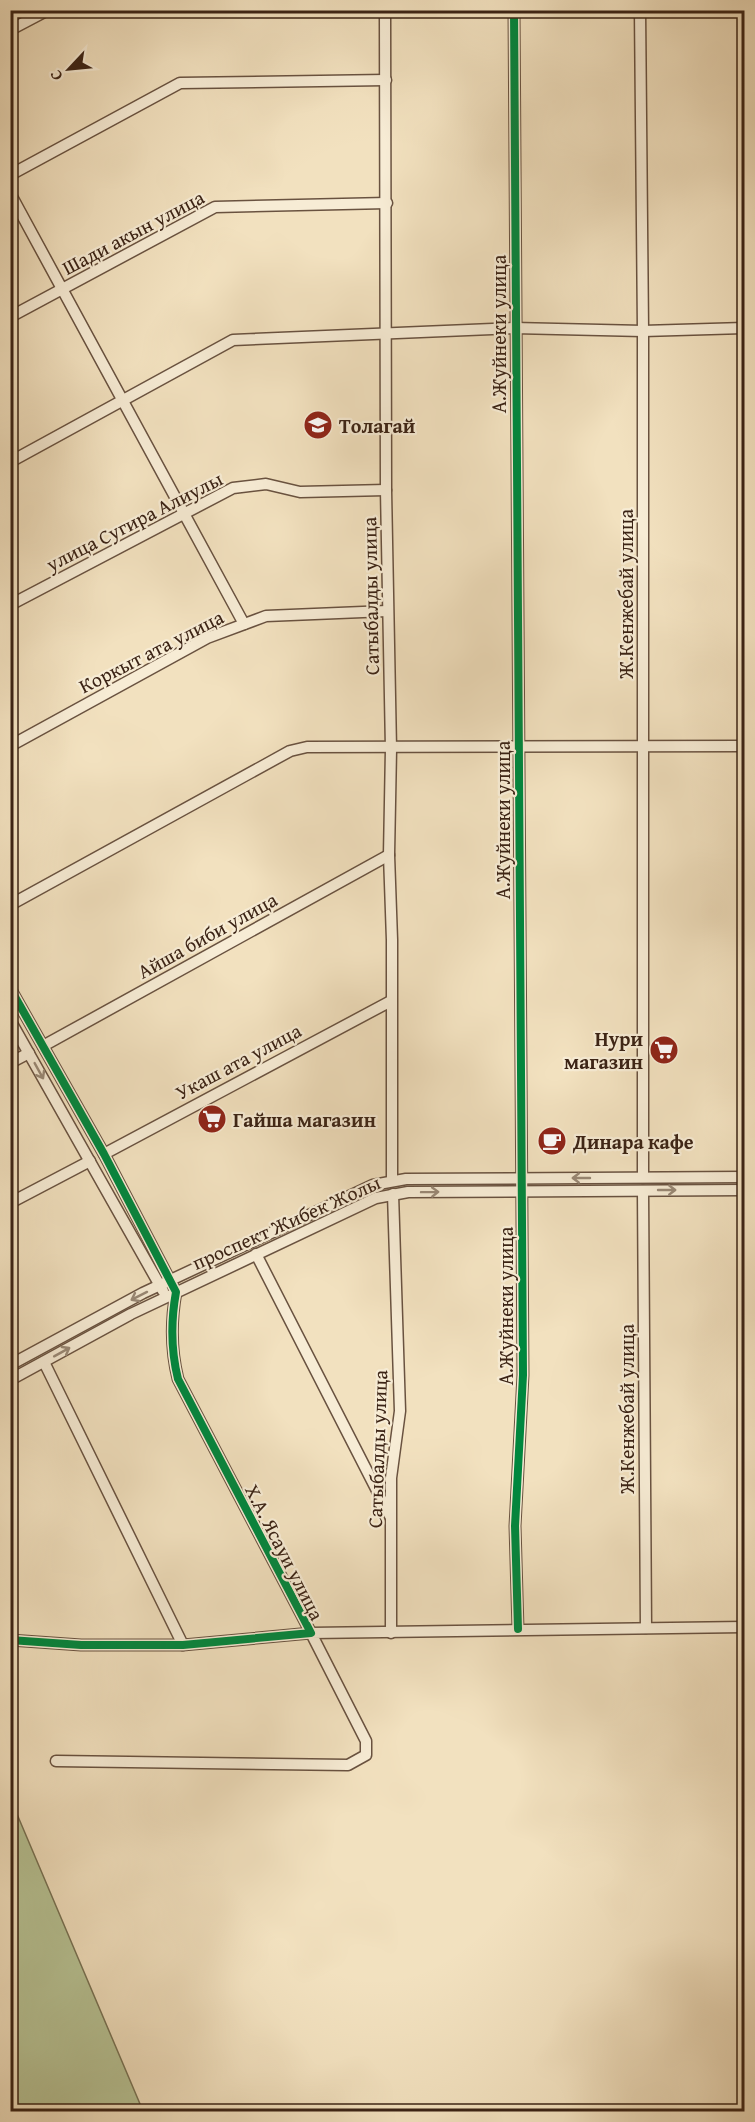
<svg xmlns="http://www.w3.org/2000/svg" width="755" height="2122" font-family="'Gentium Book Plus',serif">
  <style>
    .green { fill: #b7c395; stroke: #797355; stroke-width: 1.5 }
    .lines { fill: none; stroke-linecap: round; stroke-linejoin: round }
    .minor-casing { stroke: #695240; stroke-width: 13 }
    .minor { stroke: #f7ecd5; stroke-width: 10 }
    .cycleway-casing { stroke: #f7ecd5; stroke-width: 11 }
    .cycleway { stroke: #00873e; stroke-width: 8 }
    .oneway { stroke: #998875 }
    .labels { text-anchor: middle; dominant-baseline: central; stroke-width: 4.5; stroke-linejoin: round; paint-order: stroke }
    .street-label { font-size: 20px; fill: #3b2315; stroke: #f7ecd5 }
    .poi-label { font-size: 20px; font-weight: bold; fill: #3b2315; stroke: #f7ecd5; text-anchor: start }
  </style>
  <rect width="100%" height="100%" fill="#f2e1bf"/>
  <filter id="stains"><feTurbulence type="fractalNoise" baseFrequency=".00333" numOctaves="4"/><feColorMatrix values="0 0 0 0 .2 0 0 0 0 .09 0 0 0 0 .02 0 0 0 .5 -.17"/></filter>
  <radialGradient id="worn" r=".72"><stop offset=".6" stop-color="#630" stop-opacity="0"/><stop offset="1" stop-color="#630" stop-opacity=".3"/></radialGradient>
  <path class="green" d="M11 1800 143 2111H11Z"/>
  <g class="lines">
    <g class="minor-casing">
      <g id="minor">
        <path d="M385 10 386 490 391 749 389 855 392 940V1181"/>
        <path d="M514 10 523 1375 515 1526 518 1629"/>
        <path d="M640 10 643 331V1177"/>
        <path d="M10 30 48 10"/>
        <path d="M10 175 180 83 386 80"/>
        <path d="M10 193 244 624"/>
        <path d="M10 317 215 207 387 203"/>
        <path d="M10 462 233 340 514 328 643 331 744 328"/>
        <path d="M10 605 233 488 266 484 300 492 386 490"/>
        <path d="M10 746 207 638 266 616 387 611"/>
        <path d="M10 905 290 751 307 747 744 746"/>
        <path d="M10 988 104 1154 176 1292C171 1320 171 1351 178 1379L311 1633 183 1645H81L10 1640"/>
        <path d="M10 1020 163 1291"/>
        <path d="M43 1046 389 855"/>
        <path d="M10 1063 29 1053"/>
        <path d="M104 1154 391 1001"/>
        <path d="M643 1191 646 1628"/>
        <path d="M10 1203 90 1161"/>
        <path d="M256 1254 390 1516"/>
        <path d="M44 1362 183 1645"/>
        <path d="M10 1365 143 1293 373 1185 406 1179 744 1177"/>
        <path d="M10 1380 131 1314 376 1198 408 1192 744 1190"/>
        <path d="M391 1633V1478L400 1411 393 1194"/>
        <path d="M56 1761 348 1765 366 1755V1741L311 1633 744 1627"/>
      </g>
    </g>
    <use href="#minor" class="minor"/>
    <g class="cycleway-casing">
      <g id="cycleway">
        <path d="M514 10 523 1375 515 1526 518 1629"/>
        <path d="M10 988 104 1154 176 1292C171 1320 171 1351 178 1379L311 1633 183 1645H81L10 1640"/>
      </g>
    </g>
    <use href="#cycleway" class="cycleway"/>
  </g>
  <defs><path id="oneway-shaft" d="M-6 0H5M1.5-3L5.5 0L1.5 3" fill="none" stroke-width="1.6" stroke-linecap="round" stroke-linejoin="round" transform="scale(1.5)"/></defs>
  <g class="oneway">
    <use href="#oneway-shaft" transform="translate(39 1071) rotate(61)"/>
    <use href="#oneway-shaft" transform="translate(581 1178) rotate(180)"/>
    <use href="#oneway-shaft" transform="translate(667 1190)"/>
    <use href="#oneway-shaft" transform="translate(430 1192) rotate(-1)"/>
    <use href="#oneway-shaft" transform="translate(139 1296) rotate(153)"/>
    <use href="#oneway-shaft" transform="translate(62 1352) rotate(-29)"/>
  </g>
  <defs>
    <g id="school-disc" transform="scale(1.5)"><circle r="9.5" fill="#8f2418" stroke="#f7ecd5"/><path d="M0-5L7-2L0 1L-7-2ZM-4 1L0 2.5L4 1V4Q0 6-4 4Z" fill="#fff"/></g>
    <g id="supermarket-disc" transform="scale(1.5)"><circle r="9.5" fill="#8f2418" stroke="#f7ecd5"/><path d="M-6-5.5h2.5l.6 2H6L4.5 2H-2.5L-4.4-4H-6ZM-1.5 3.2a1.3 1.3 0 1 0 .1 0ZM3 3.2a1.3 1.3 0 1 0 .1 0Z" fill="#fff"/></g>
    <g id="cafe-disc" transform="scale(1.5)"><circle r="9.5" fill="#8f2418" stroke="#f7ecd5"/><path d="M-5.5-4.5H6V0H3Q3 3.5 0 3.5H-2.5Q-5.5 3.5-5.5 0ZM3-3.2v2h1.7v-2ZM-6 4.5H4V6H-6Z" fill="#fff"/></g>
  </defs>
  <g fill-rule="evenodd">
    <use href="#school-disc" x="318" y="425"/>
    <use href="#supermarket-disc" x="664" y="1050"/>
    <use href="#supermarket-disc" x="212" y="1119"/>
    <use href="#cafe-disc" x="552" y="1141"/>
  </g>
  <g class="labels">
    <g class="street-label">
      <text transform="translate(133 232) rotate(-28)">Шади акын улица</text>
      <text transform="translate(498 334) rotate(-90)">А.Жуйнеки улица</text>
      <text transform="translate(134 521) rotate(-27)">улица Сугира Алиулы</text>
      <text transform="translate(625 594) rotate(-90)">Ж.Кенжебай улица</text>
      <text transform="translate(370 596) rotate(-91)">Сатыбалды улица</text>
      <text transform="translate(151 651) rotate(-27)">Коркыт ата улица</text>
      <text transform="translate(502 820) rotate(-90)">А.Жуйнеки улица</text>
      <text transform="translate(207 935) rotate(-29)">Айша биби улица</text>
      <text transform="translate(238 1061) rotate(-28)">Укаш ата улица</text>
      <text transform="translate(286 1222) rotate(-24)">проспект Жибек Жолы</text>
      <text transform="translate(505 1306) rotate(-90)">А.Жуйнеки улица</text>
      <text transform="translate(626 1409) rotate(-90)">Ж.Кенжебай улица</text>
      <text transform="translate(377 1449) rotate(-88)">Сатыбалды улица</text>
      <text transform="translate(285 1552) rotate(63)">Х.А. Ясауи улица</text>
    </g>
    <g class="poi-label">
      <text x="339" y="425">Толагай</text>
      <text x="643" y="1038" text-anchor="end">Нури<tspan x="643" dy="23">магазин</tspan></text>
      <text x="233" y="1119">Гайша магазин</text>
      <text x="573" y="1141">Динара кафе</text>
    </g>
  </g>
  <rect width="755" height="2122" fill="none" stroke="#f2e1bf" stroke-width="36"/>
  <rect x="12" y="12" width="731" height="2098" fill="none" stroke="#3b2315" stroke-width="3"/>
  <rect x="18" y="18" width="719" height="2086" fill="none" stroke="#3b2315" stroke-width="1.5"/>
  <g transform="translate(69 69) rotate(244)" stroke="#f7ecd5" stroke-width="4.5" paint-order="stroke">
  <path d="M0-4.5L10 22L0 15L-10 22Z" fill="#3b2315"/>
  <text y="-9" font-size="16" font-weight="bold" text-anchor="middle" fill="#3b2315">С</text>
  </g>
  <rect width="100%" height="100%" filter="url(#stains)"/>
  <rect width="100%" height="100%" fill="url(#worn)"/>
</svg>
